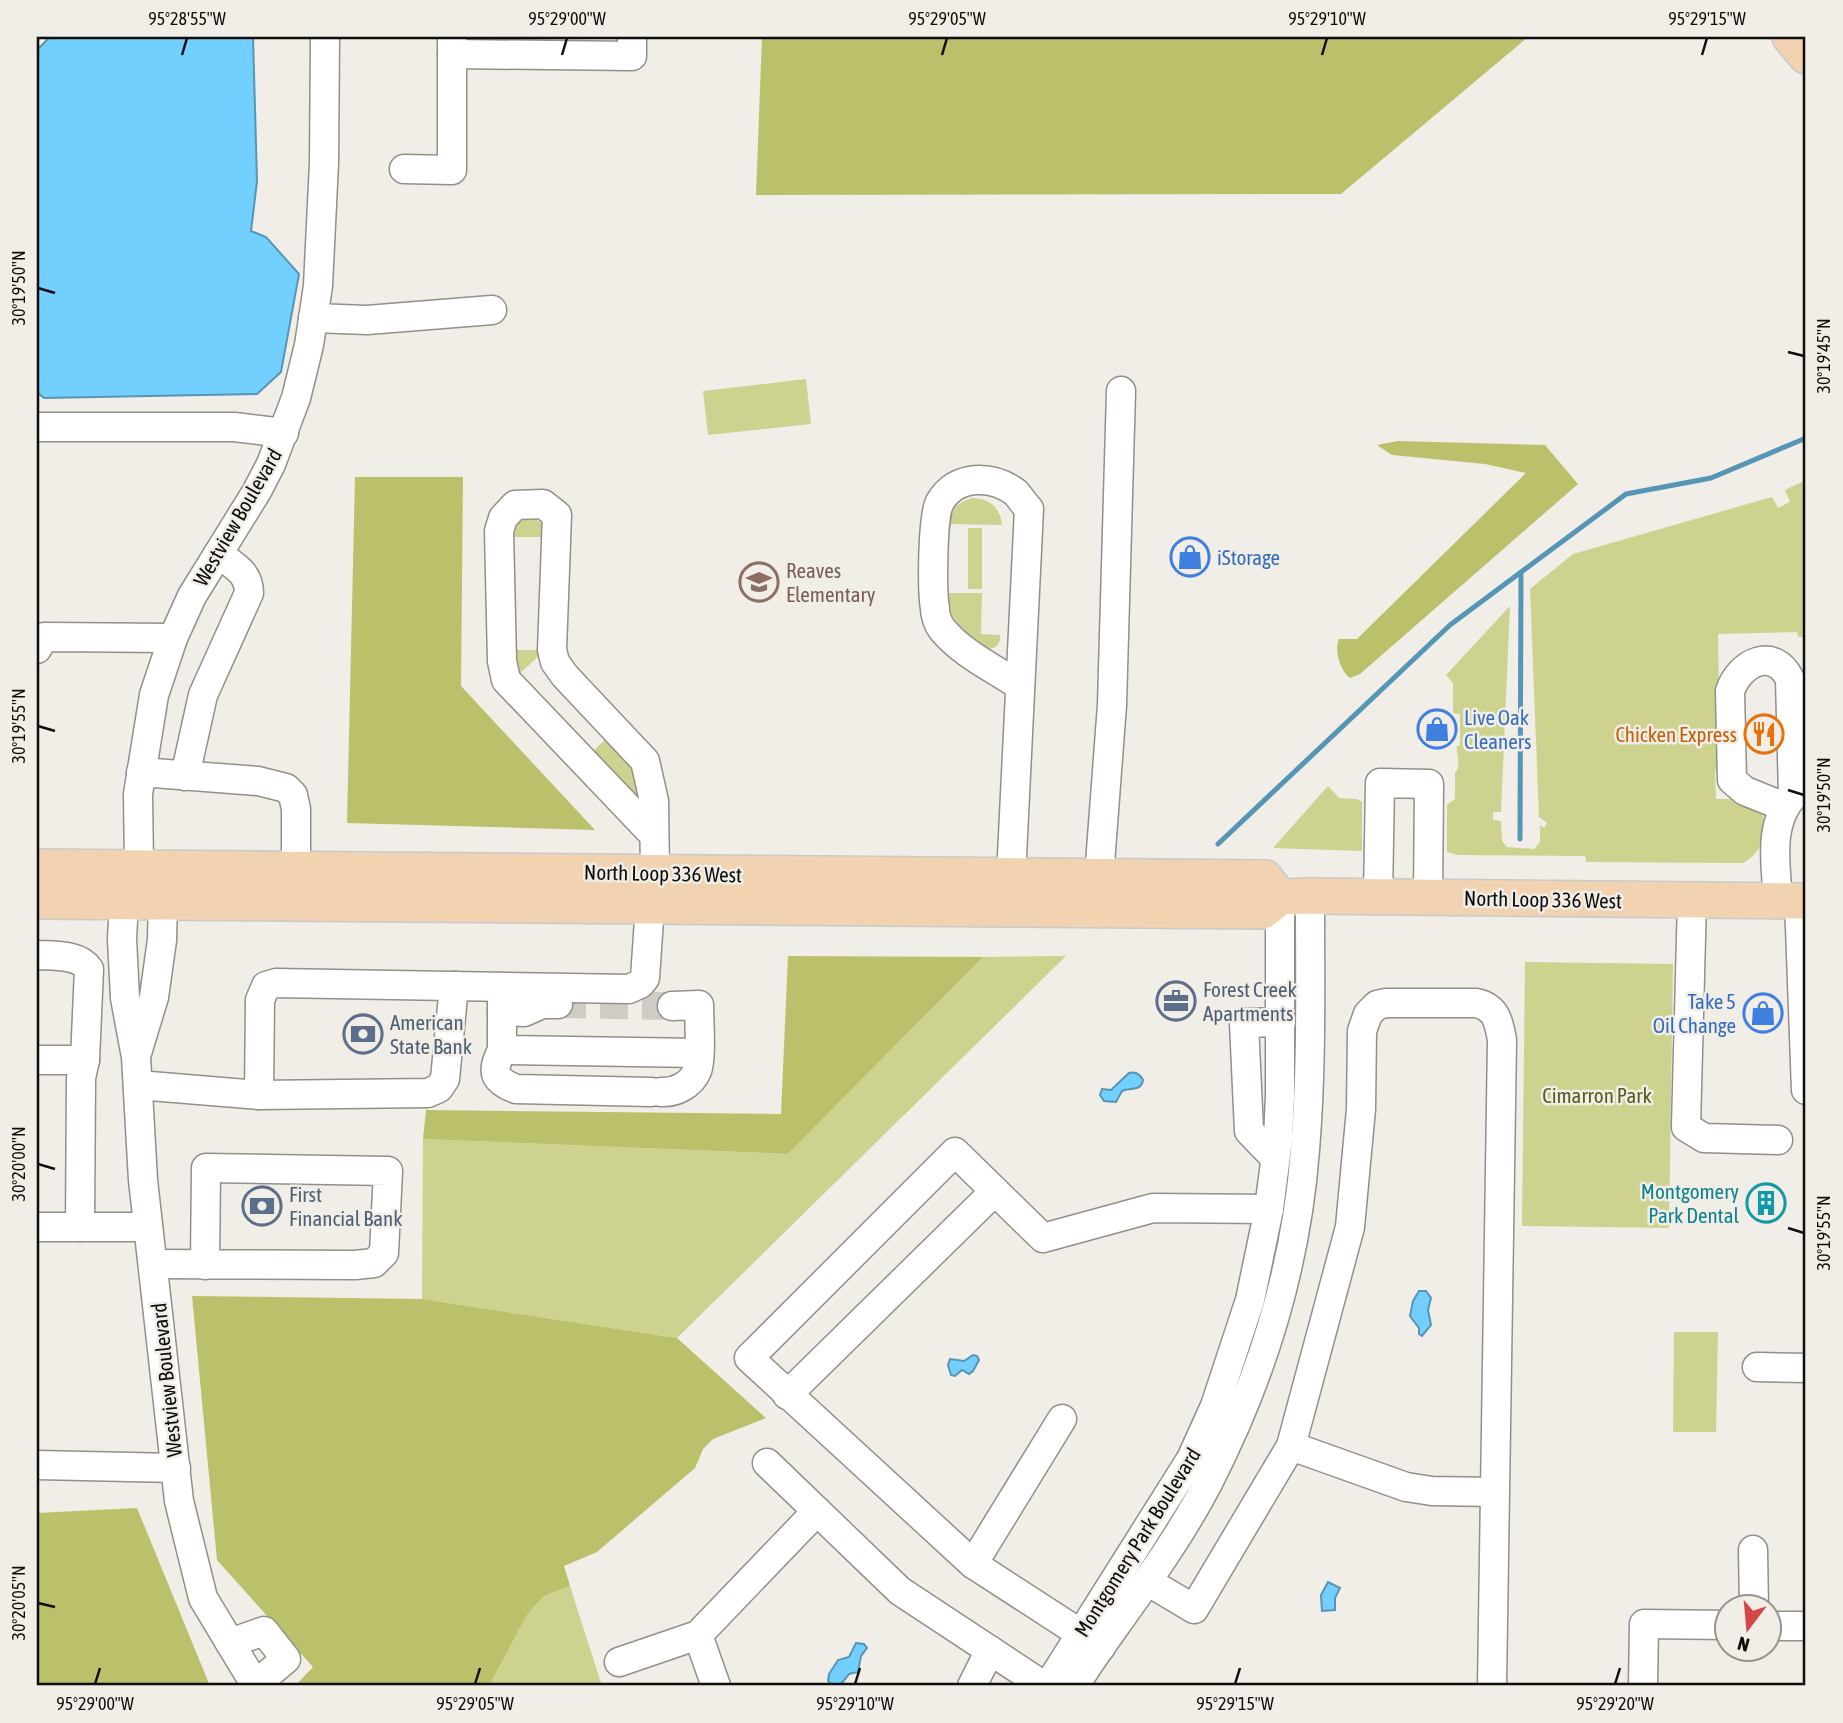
<svg xmlns="http://www.w3.org/2000/svg" width="1843" height="1723" font-family="'Asap Condensed',sans-serif">
  <style>
    .green { fill: #cdd38e }
    .forest { fill: #bbc16b }
    .water { fill: #73cffd; stroke: #5595b5; stroke-width: 2 }
    .lines { fill: none; stroke-linecap: round; stroke-linejoin: round }
    .stream { stroke: #5595b5; stroke-width: 5 }
    .minor-tunnel { stroke: #cfccc6; stroke-width: 28; stroke-dasharray: 28 14; stroke-linecap: butt }
    .minor-casing { stroke: #938f89; stroke-width: 31 }
    .major-casing { stroke: #cacaca; stroke-width: 38 }
    .minor { stroke: #fff; stroke-width: 28 }
    .major { stroke: #f1d3b1; stroke-width: 35 }
    .ticks { fill: none; stroke: #0f0e0c; stroke-width: 2.5 }
    .labels { text-anchor: middle; dominant-baseline: central; stroke-width: 5; stroke-linejoin: round; paint-order: stroke }
    .street-label { font-size: 21px; fill: #0f0e0c; stroke: #f1ede7 }
    .shop-label { font-size: 21px; fill: #366cbe; stroke: #f1ede7; text-anchor: start }
    .education-label { font-size: 21px; fill: #785e54; stroke: #f1ede7; text-anchor: start }
    .food-label { font-size: 21px; fill: #c56008; stroke: #f1ede7; text-anchor: end }
    .service-label { font-size: 21px; fill: #4e5e75; stroke: #f1ede7; text-anchor: start }
    .park-label { font-size: 21px; fill: #585b1c; stroke: #f1ede7 }
    .culture-label { font-size: 21px; fill: #0d838f; stroke: #f1ede7; text-anchor: end }
    .neatline { fill: none; stroke: #0f0e0c; stroke-width: 2.5 }
    .ticks-label { font-size: 18px; text-anchor: middle; fill: #0f0e0c }
  </style>
  <rect width="100%" height="100%" fill="#f1ede7"/>
  <g class="green">
    <path d="M806 379 811 424 708 435 703 391Z"/>
    <path d="M1806 480V637H1798L1797 632 1718 634 1720 762 1719 768 1715 772 1716 799H1737L1761 811C1769 832 1763 852 1743 863L1586 862 1585 856 1458 855 1447 852V805L1455 799V773C1462 765 1456 755 1457 746L1460 745V714L1453 713V683L1446 675 1510 606 1501 812H1493V820L1501 821 1502 841 1507 847 1534 849 1540 842V825L1544 828 1547 823 1539 817 1530 589 1573 554 1772 497 1778 508 1790 502 1785 490Z"/>
    <path d="M973 498C990 499 1000 507 1002 525L949 524C951 509 959 501 973 498Z"/>
    <path d="M533 518 543 524V537H514L517 523 520 519Z"/>
    <rect x="968" y="528" width="14" height="61"/>
    <path d="M948 593H982L981 634 1000 635C1001 647 992 651 981 648 963 629 948 620 948 593Z"/>
    <path d="M511 650H542L543 652 517 676Z"/>
    <path d="M609 736 629 754 643 803 588 756Z"/>
    <path d="M1328 786 1339 798 1357 799 1362 802V851L1273 848Z"/>
    <path d="M1066 956 677 1338 422 1299 423 1139 788 1154 983 957Z"/>
    <path d="M1525 962 1673 964 1669 1228 1522 1226Z"/>
    <path d="M1674 1332H1718L1716 1432H1673Z"/>
    <path d="M570 1586 602 1686H489L527 1615 544 1596Z"/>
  </g>
  <g class="forest">
    <path d="M762 37H1528L1341 194 756 195Z"/>
    <path d="M1398 441 1545 445 1578 484 1360 674 1350 678C1340 671 1334 650 1339 639H1357L1526 473 1485 464 1392 455 1377 445Z"/>
    <path d="M355 477H463L461 686 595 830 347 823Z"/>
    <path d="M788 956 983 957 788 1154 423 1139 426 1110 781 1114Z"/>
    <path d="M192 1296 422 1299 677 1338 766 1418 713 1439 703 1449 695 1468 597 1552 564 1566 570 1586 544 1596 527 1615 489 1686H295L313 1667 217 1560Z"/>
    <path d="M137 1508 210 1686H37V1513Z"/>
  </g>
  <g class="water">
    <path d="M50 37H253L257 181 251 231 266 237 299 274 281 372 257 394 44 398 37 392V50Z"/>
    <path d="M1129 1073C1136 1071 1140 1074 1143 1080 1141 1092 1130 1087 1122 1091L1116 1102 1104 1101 1100 1095 1102 1089 1111 1090Z"/>
    <path d="M1419 1291H1426L1431 1298 1428 1310 1431 1325 1422 1336 1419 1334V1328L1410 1316 1413 1301Z"/>
    <path d="M973 1355 977 1356 979 1360 973 1371 969 1374 962 1370 955 1376 951 1375 948 1365 950 1359 964 1361Z"/>
    <path d="M1328 1582 1340 1588 1335 1598V1610L1322 1611 1321 1595Z"/>
    <path d="M856 1643 864 1644 867 1648 861 1656 858 1672 849 1674C846 1678 841 1687 833 1686L828 1681 829 1674 838 1660 849 1657Z"/>
  </g>
  <g class="lines">
    <g class="stream">
      <path d="M1520 839 1521 572"/>
      <path d="M1218 844 1450 625 1626 494 1711 478 1806 438"/>
    </g>
    <path class="minor-tunnel" d="M558 1004 672 1006"/>
    <g class="minor-casing">
      <g id="minor">
        <path d="M452 54 632 56V37"/>
        <path d="M404 169 452 170V37"/>
        <path d="M313 318 367 320 492 310"/>
        <path d="M37 427H234L284 433"/>
        <path d="M37 649 44 637 173 638"/>
        <path d="M141 772 258 781 286 788 293 795 296 809V869"/>
        <path d="M185 776 203 695 249 593C249 572 233 565 218 554"/>
        <path d="M1785 807 1745 791 1732 780 1730 691C1740 662 1774 646 1790 679L1793 795"/>
        <path d="M653 834 506 680 502 661 499 531 503 518 515 505 543 504 557 515 552 650 555 662 565 676 645 761 654 801 655 873"/>
        <path d="M1011 876 1029 509C1024 504 1020 497 1015 492 992 475 956 474 940 502 932 516 932 591 935 609 935 615 938 624 942 629 961 653 995 669 1020 686"/>
        <path d="M1099 877 1112 705 1121 391"/>
        <path d="M1378 897 1380 783 1429 784 1428 897"/>
        <path d="M1692 900 1686 1127 1704 1138 1778 1140"/>
        <path d="M1778 901C1776 864 1767 823 1795 794"/>
        <path d="M1799 901 1806 1090"/>
        <path d="M37 955C54 956 79 954 89 969L85 1060"/>
        <path d="M502 987V1050L698 1053"/>
        <path d="M502 1011 524 1012 542 1004H558"/>
        <path d="M502 1050C491 1072 493 1080 516 1089L651 1092"/>
        <path d="M137 1053 154 997 162 940 163 902 153 887"/>
        <path d="M37 1060H85L81 1078 80 1227"/>
        <path d="M138 1085 259 1095 260 1000 266 986 276 983 629 989 640 984 645 978 650 905"/>
        <path d="M661 1092C675 1093 691 1085 697 1071 702 1059 699 1020 699 1005L672 1006"/>
        <path d="M259 1095 428 1093 439 1088 445 1079 454 986"/>
        <path d="M1275 1158 1249 1131 1244 1023 1281 1022"/>
        <path d="M37 1227H148"/>
        <path d="M153 1264 355 1265 374 1263 384 1253 388 1171 206 1168 205 1265"/>
        <path d="M1757 1367 1806 1368"/>
        <path d="M787 1395 995 1191"/>
        <path d="M1291 1446 1406 1487 1432 1491 1494 1492"/>
        <path d="M767 1463 900 1591 1044 1686"/>
        <path d="M37 1465 176 1468"/>
        <path d="M1753 1550 1754 1608"/>
        <path d="M973 1564 1062 1419"/>
        <path d="M1147 1581 1194 1609 1291 1446 1350 1227 1361 1109 1362 1031 1368 1014 1377 1005 1386 1003H1476C1496 1007 1499 1022 1502 1040L1492 1686"/>
        <path d="M1770 1626H1806"/>
        <path d="M698 1635 716 1686"/>
        <path d="M230 1643 264 1631 286 1659 255 1685"/>
        <path d="M1101 1647 973 1564 749 1358 955 1152 1043 1238 1153 1208 1269 1209"/>
        <path d="M619 1662 698 1635 817 1511"/>
        <path d="M256 1686 203 1598 179 1501 143 1180 136 1057 125 998 122 939 124 902 139 867 138 794 154 695 173 638 192 596 257 491 271 464 296 398 309 345 318 286 324 163 325 37"/>
        <path d="M972 1686 990 1650"/>
        <path d="M1048 1686 1191 1459 1215 1406 1250 1300 1269 1209 1278 1139 1280 1096V897"/>
        <path d="M1075 1686C1087 1665 1102 1645 1116 1625 1149 1579 1182 1533 1208 1483 1262 1378 1296 1268 1305 1150 1312 1066 1310 981 1310 896"/>
        <path d="M1643 1686 1644 1624 1728 1625"/>
      </g>
    </g>
    <g class="major-casing">
      <g id="major">
        <path d="M1790 37 1806 56"/>
        <path d="M37 867 1265 878 1280 897"/>
        <path d="M37 901 1263 911 1280 897 1310 896 1806 901"/>
      </g>
    </g>
    <use href="#minor" class="minor"/>
    <use href="#major" class="major"/>
  </g>
  <path class="ticks" d="M182 55 187 38M562 55 567 38M942 55 947 38M1322 55 1327 38M1702 55 1707 38M38 288 55 293M1788 352 1804 356M38 726 55 731M1788 790 1804 795M38 1164 55 1169M1788 1228 1804 1233M38 1603 55 1607M95 1684 100 1668M475 1684 480 1668M855 1684 860 1668M1235 1684 1240 1668M1615 1684 1620 1668"/>
  <defs>
    <g id="shop-ring" transform="scale(2.0125)"><circle r="9.5" fill="#f1ede7" stroke="#3f7fe0" stroke-width="1.5"/><path d="M-5-2.5h2.3a2.7 3.5 0 0 1 5.4 0H5L5.5 6h-11ZM-1.5-2.5h3a1.5 2.3 0 0 0-3 0Z" fill="#3f7fe0"/></g>
    <g id="school-ring" transform="scale(2.0125)"><circle r="9.5" fill="#f1ede7" stroke="#8d6e63" stroke-width="1.5"/><path d="M0-5L7-2L0 1L-7-2ZM-4 1L0 2.5L4 1V4Q0 6-4 4Z" fill="#8d6e63"/></g>
    <g id="restaurant-ring" transform="scale(2.0125)"><circle r="9.5" fill="#f1ede7" stroke="#e8710a" stroke-width="1.5"/><path d="M-5-6h1v4h1v-4h1v4h1v-4h1v5L-1.5 .5V6h-2V.5L-5-1ZM5-6V6H3V1.5H1.5Q1.5-4 5-6Z" fill="#e8710a"/></g>
    <g id="office-ring" transform="scale(2.0125)"><circle r="9.5" fill="#f1ede7" stroke="#5c6f8a" stroke-width="1.5"/><path d="M-6-3h4V-5.5h4V-3h4V5H-6ZM-1-4.5V-3h2v-1.5ZM-6 0V1H6V0Z" fill="#5c6f8a"/></g>
    <g id="bank-ring" transform="scale(2.0125)"><circle r="9.5" fill="#f1ede7" stroke="#5c6f8a" stroke-width="1.5"/><path d="M-6-4H6V4H-6ZM0-2.3a2.3 2.3 0 1 0 0 4.6a2.3 2.3 0 1 0 0-4.6Z" fill="#5c6f8a"/></g>
    <g id="building-ring" transform="scale(2.0125)"><circle r="9.5" fill="#f1ede7" stroke="#0f9aa8" stroke-width="1.5"/><path d="M-4-6H4V6H1V3H-1V6H-4ZM-2.5-4.3h1.7v1.8h-1.7ZM.8-4.3h1.7v1.8H.8ZM-2.5-1h1.7V.8h-1.7ZM.8-1h1.7V.8H.8Z" fill="#0f9aa8"/></g>
  </defs>
  <g fill-rule="evenodd">
    <use href="#shop-ring" x="1190" y="557"/>
    <use href="#school-ring" x="759" y="582"/>
    <use href="#shop-ring" x="1437" y="729"/>
    <use href="#restaurant-ring" x="1764" y="734"/>
    <use href="#office-ring" x="1176" y="1001"/>
    <use href="#shop-ring" x="1763" y="1013"/>
    <use href="#bank-ring" x="363" y="1034"/>
    <use href="#building-ring" x="1766" y="1203"/>
    <use href="#bank-ring" x="262" y="1206"/>
  </g>
  <g class="labels">
    <g class="street-label">
      <text transform="translate(237 517) rotate(-60)">Westview Boulevard</text>
      <text transform="translate(663 873) rotate(1)">North Loop 336 West</text>
      <text transform="translate(1543 899) rotate(1)">North Loop 336 West</text>
      <text transform="translate(166 1380) rotate(-96)">Westview Boulevard</text>
      <text transform="translate(1137 1542) rotate(-58)">Montgomery Park Boulevard</text>
    </g>
    <g class="shop-label">
      <text x="1217" y="557">iStorage</text>
      <text x="1464" y="717">Live Oak<tspan x="1464" dy="24">Cleaners</tspan></text>
      <text x="1736" y="1001" text-anchor="end">Take 5<tspan x="1736" dy="24">Oil Change</tspan></text>
    </g>
    <g class="education-label">
      <text x="786" y="570">Reaves<tspan x="786" dy="24">Elementary</tspan></text>
    </g>
    <g class="food-label">
      <text x="1737" y="734">Chicken Express</text>
    </g>
    <g class="service-label">
      <text x="1203" y="989">Forest Creek<tspan x="1203" dy="24">Apartments</tspan></text>
      <text x="390" y="1022">American<tspan x="390" dy="24">State Bank</tspan></text>
      <text x="289" y="1194">First<tspan x="289" dy="24">Financial Bank</tspan></text>
    </g>
    <g class="park-label">
      <text x="1597" y="1095">Cimarron Park</text>
    </g>
    <g class="culture-label">
      <text x="1739" y="1191">Montgomery<tspan x="1739" dy="24">Park Dental</tspan></text>
    </g>
  </g>
  <rect width="1843" height="1723" fill="none" stroke="#f1ede7" stroke-width="77"/>
  <g transform="translate(1748 1628) rotate(196)"><circle r="33" fill="#f1ede7" stroke="#97948f" stroke-width="2"/>
  <path d="M0-5L12 26L0 18L-12 26Z" fill="#d54648"/>
  <text y="-10" font-size="19" font-weight="bold" text-anchor="middle" fill="#0f0e0c">N</text>
  </g>
  <rect x="38" y="38" width="1766" height="1646" class="neatline"/>
  <g class="ticks-label">
    <text x="187" y="25">95°28'55"W</text>
    <text x="567" y="25">95°29'00"W</text>
    <text x="947" y="25">95°29'05"W</text>
    <text x="1327" y="25">95°29'10"W</text>
    <text x="1707" y="25">95°29'15"W</text>
    <text transform="translate(19 288) rotate(-90)" y="6">30°19'50"N</text>
    <text transform="translate(1824 356) rotate(-90)" y="6">30°19'45"N</text>
    <text transform="translate(19 726) rotate(-90)" y="6">30°19'55"N</text>
    <text transform="translate(1824 795) rotate(-90)" y="6">30°19'50"N</text>
    <text transform="translate(19 1164) rotate(-90)" y="6">30°20'00"N</text>
    <text transform="translate(1824 1233) rotate(-90)" y="6">30°19'55"N</text>
    <text transform="translate(19 1603) rotate(-90)" y="6">30°20'05"N</text>
    <text x="95" y="1710">95°29'00"W</text>
    <text x="475" y="1710">95°29'05"W</text>
    <text x="855" y="1710">95°29'10"W</text>
    <text x="1235" y="1710">95°29'15"W</text>
    <text x="1615" y="1710">95°29'20"W</text>
  </g>
</svg>
